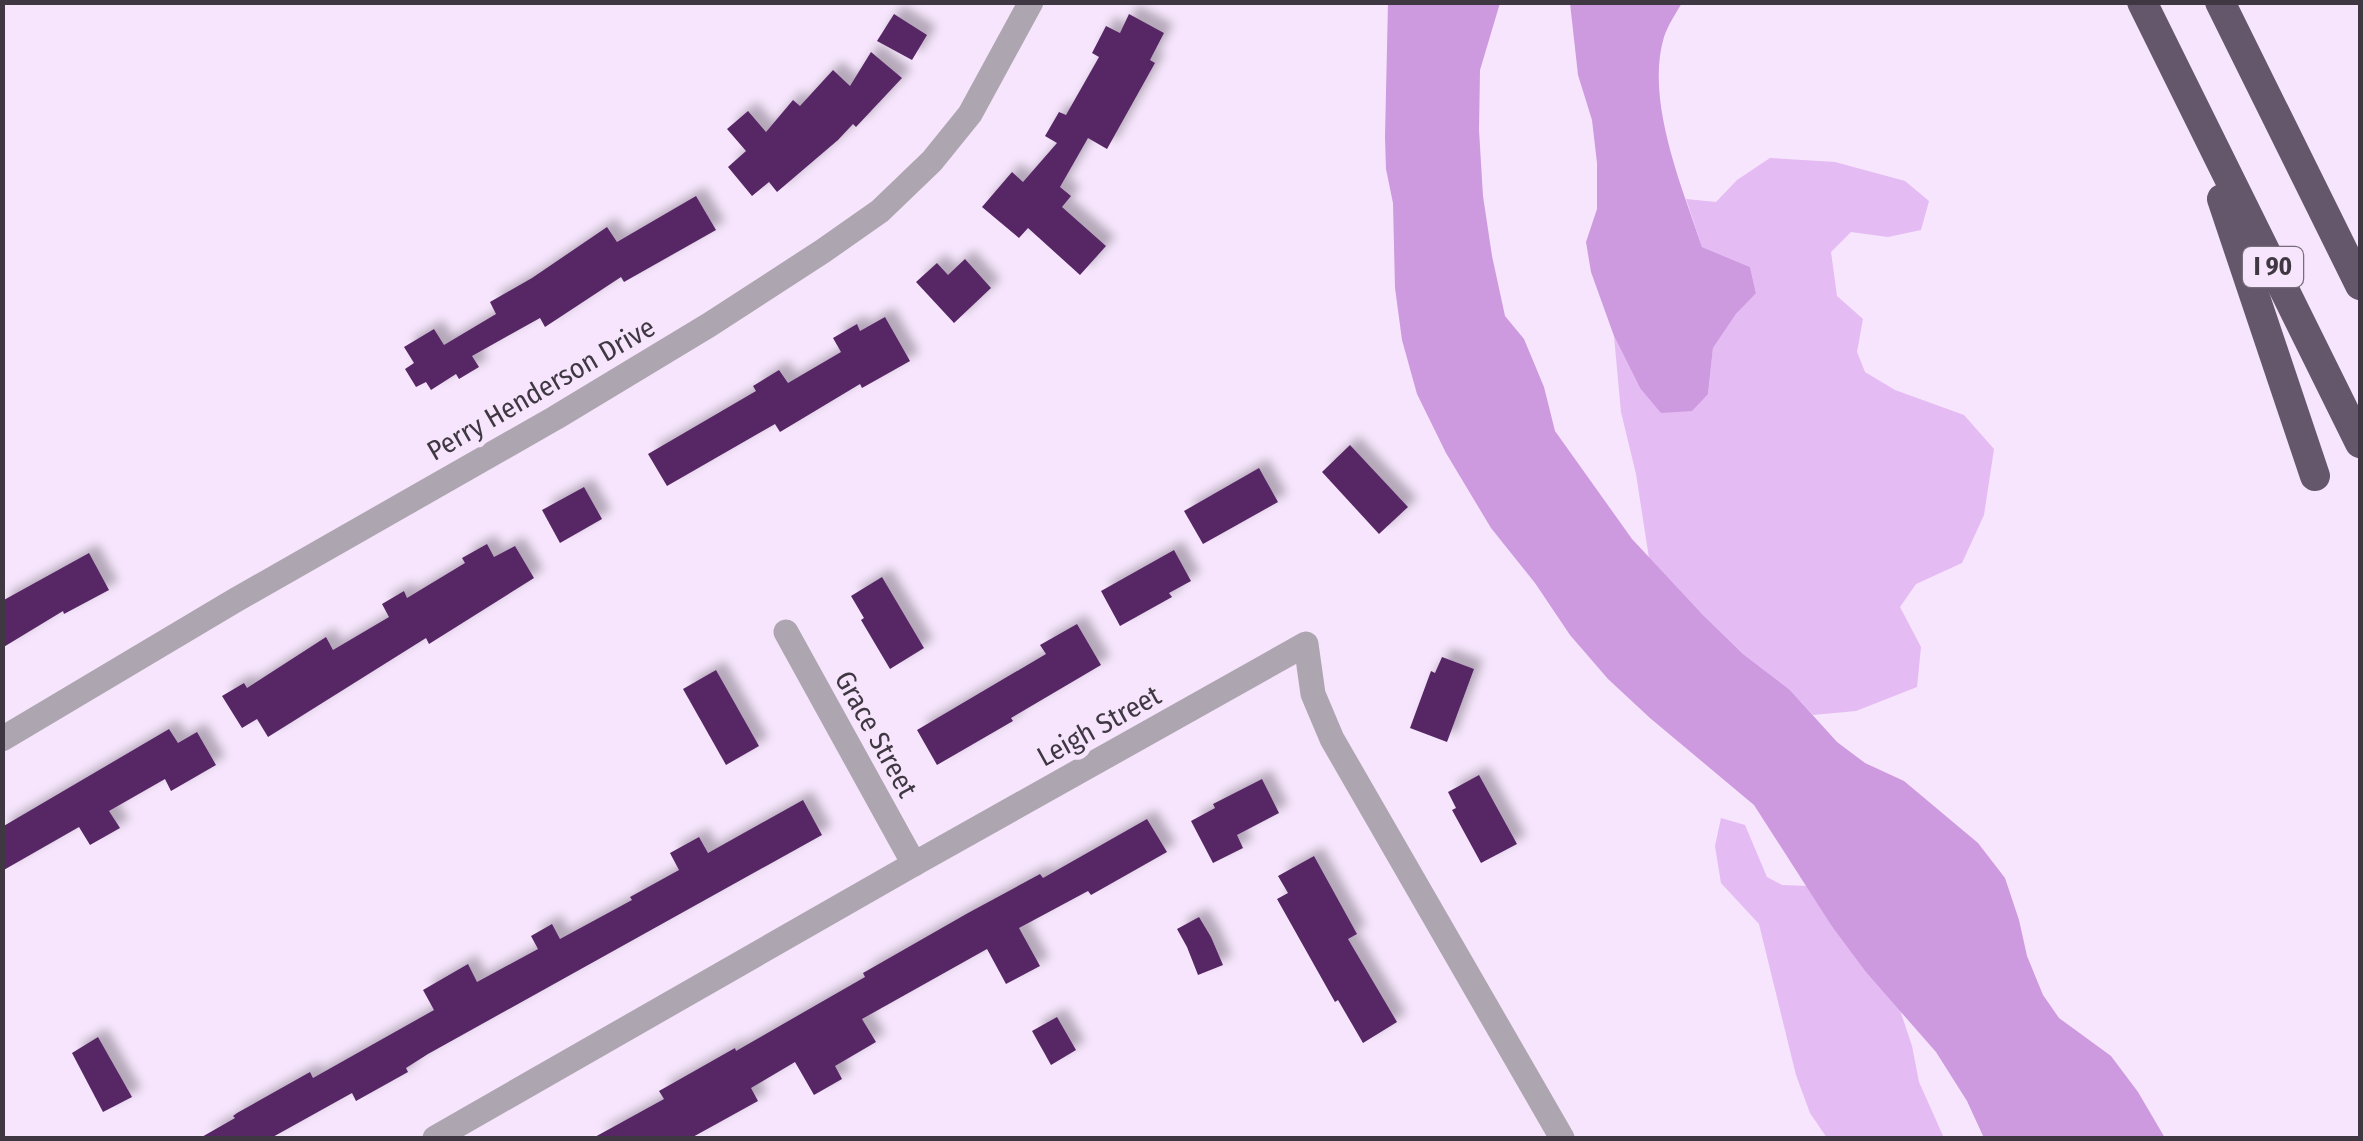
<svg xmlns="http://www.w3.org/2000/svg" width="2363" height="1141" font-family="'Fira Sans Condensed',sans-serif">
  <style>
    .green { fill: #e4bbf3 }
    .water { fill: #cd99df }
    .building { fill: #562765; filter: url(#shadow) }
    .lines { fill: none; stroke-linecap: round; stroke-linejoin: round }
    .minor { stroke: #ada5af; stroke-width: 25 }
    .motorway { stroke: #65576b; stroke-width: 30 }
    .labels { text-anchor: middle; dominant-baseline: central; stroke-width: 10; stroke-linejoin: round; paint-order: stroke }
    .shield { fill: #f6e5fc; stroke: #766c7a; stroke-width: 2.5 }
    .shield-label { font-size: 25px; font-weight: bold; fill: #3f3842 }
    .street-label { font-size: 28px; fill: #3f3842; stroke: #f6e5fc }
  </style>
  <defs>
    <filter id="shadow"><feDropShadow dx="9" dy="-9" stdDeviation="5" flood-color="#0004"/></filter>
  </defs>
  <rect width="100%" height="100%" fill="#f6e5fc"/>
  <g class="green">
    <path d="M1770 158 1835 162 1905 181 1929 201 1921 230 1888 237 1851 232 1831 252 1837 296 1863 319 1857 352 1865 372 1895 390 1964 415 1994 449 1984 515 1962 563 1916 584 1900 607 1921 647 1917 687 1856 711 1813 715 1790 690 1743 654 1702 614 1649 558 1636 474 1621 412 1614 336 1640 388 1708 394 1713 348 1736 314 1756 292 1750 267 1702 247 1686 199 1716 202 1737 180Z"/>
    <path d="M1721 818 1745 825 1767 877 1782 885 1808 886 1833 928 1865 971 1900 1010 1912 1046 1919 1082 1944 1138H1827L1810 1113 1796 1075 1759 924 1721 883 1715 846Z"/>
  </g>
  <g class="water">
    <path d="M1388 3H1500L1480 70 1479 130 1483 196 1492 256 1505 316 1524 339 1544 387 1555 431 1632 539 1702 614 1743 654 1790 690 1837 742 1865 763 1904 781 1978 843 2005 878 2019 920 2027 956 2043 995 2059 1018 2111 1056 2138 1092 2165 1138H1984L1967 1101 1936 1052 1865 971 1833 928 1754 805 1650 718 1608 679 1570 635 1535 583 1491 528 1446 453 1417 394 1402 340 1395 288 1393 203 1386 169 1385 137Z"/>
    <path d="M1570 3H1682C1676 13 1668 25 1664 37 1645 100 1682 187 1702 247L1750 267 1756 293 1736 314 1713 348 1708 394 1692 411 1661 413 1640 388 1614 336 1591 272 1586 242 1597 209V163L1592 120 1578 75Z"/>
  </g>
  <g class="building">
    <path d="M894 14 927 35 912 60 877 41Z"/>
    <path d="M1129 14 1164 33 1150 60 1155 63 1107 149 1088 138 1060 187 1071 196 1062 207 1106 246 1080 275 1028 228 1019 238 982 207 1012 172 1023 182 1057 143 1045 136 1059 112 1066 115 1099 57 1092 53 1106 26 1120 33Z"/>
    <path d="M871 52 902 78 856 127 853 124 838 140 777 192 769 182 752 196 728 167 746 151 727 129 748 111 766 132 793 100 800 106 833 70 850 86Z"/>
    <path d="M696 196 716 230 624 282 621 277 545 327 540 318 472 356 479 367 459 379 456 374 431 390 426 382 416 387 405 369 414 363 404 347 434 329 444 345 496 314 490 302 532 278 607 227 617 242Z"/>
    <path d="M965 259 991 288 954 323 916 282 937 263 948 275Z"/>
    <path d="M885 317 910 361 862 388 860 384 780 432 775 424 667 486 648 454 756 391 753 386 779 370 788 383 841 352 833 338 857 324 860 331Z"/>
    <path d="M1350 445 1408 507 1379 534 1322 472Z"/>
    <path d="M1259 468 1278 502 1203 544 1184 511Z"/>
    <path d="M584 487 602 519 560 543 542 510Z"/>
    <path d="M487 544 494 557 515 546 534 578 429 644 426 638 268 737 257 719 242 728 222 696 244 683 247 688 326 637 333 650 389 617 382 604 404 591 407 598 465 563 462 558Z"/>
    <path d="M1174 550 1191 581 1169 593 1172 597 1120 626 1101 591Z"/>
    <path d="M89 553 109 590 64 614 63 611 2 648V601Z"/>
    <path d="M882 577 924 648 890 669 861 620 864 618 851 596Z"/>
    <path d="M1077 624 1101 665 1011 718 1013 721 937 765 917 730 1046 654 1040 645Z"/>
    <path d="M1442 657 1474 669 1447 742 1410 728 1431 671 1435 673Z"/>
    <path d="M716 670 759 746 726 765 683 689Z"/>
    <path d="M169 729 178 743 197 732 216 765 171 791 165 779 109 811 120 828 90 845 79 827 2 871V827Z"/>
    <path d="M1479 775 1517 844 1481 863 1452 810 1456 808 1448 792Z"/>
    <path d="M1262 779 1279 813 1237 835 1243 848 1213 863 1191 821 1215 808 1213 804Z"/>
    <path d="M803 800 822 835 428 1054 406 1068 408 1072 356 1101 352 1093 271 1138H200L235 1118 233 1116 237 1113 310 1072 313 1078 434 1010 423 990 468 964 477 982 538 949 531 936 552 924 560 939 632 900 630 897 679 870 670 853 699 837 708 853Z"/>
    <path d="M1147 819 1167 852 1091 895 1088 891 1019 928 1040 966 1006 984 987 949 862 1019 876 1042 835 1066 842 1079 814 1095 795 1062 751 1088 758 1101 691 1138H593L664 1099 659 1091 735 1048 736 1051 865 977 863 973 968 913 1040 874 1043 878Z"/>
    <path d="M1314 856 1357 934 1348 939 1397 1022 1363 1043 1338 1000 1335 1002 1277 899 1288 893 1278 876Z"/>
    <path d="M1199 917 1211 937 1223 965 1198 975 1187 947 1177 929Z"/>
    <path d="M1057 1017 1076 1050 1051 1065 1032 1031Z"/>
    <path d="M98 1037 132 1097 103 1112 72 1053Z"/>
  </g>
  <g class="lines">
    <g class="minor">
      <path d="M786 632 914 864"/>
      <path d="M2 739 234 601 555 418 709 325 823 251 880 211 932 161 970 114 1031 2"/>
      <path d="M435 1138 914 864 1306 644 1313 694 1332 739 1562 1138"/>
    </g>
    <g class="motorway">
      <path d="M2142 2 2360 443"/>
      <path d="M2220 2 2360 285"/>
      <path d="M2222 199 2315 476"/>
    </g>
  </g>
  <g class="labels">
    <rect class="shield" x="2243" y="247" width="60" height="40" rx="8"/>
    <g class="shield-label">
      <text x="2273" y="267">I 90</text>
    </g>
    <g class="street-label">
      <text transform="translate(541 389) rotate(-30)">Perry Henderson Drive</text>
      <text transform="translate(1099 726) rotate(-29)">Leigh Street</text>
      <text transform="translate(876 734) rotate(61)">Grace Street</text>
    </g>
  </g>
  <rect width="2363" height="1141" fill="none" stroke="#3f3842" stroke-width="10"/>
</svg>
